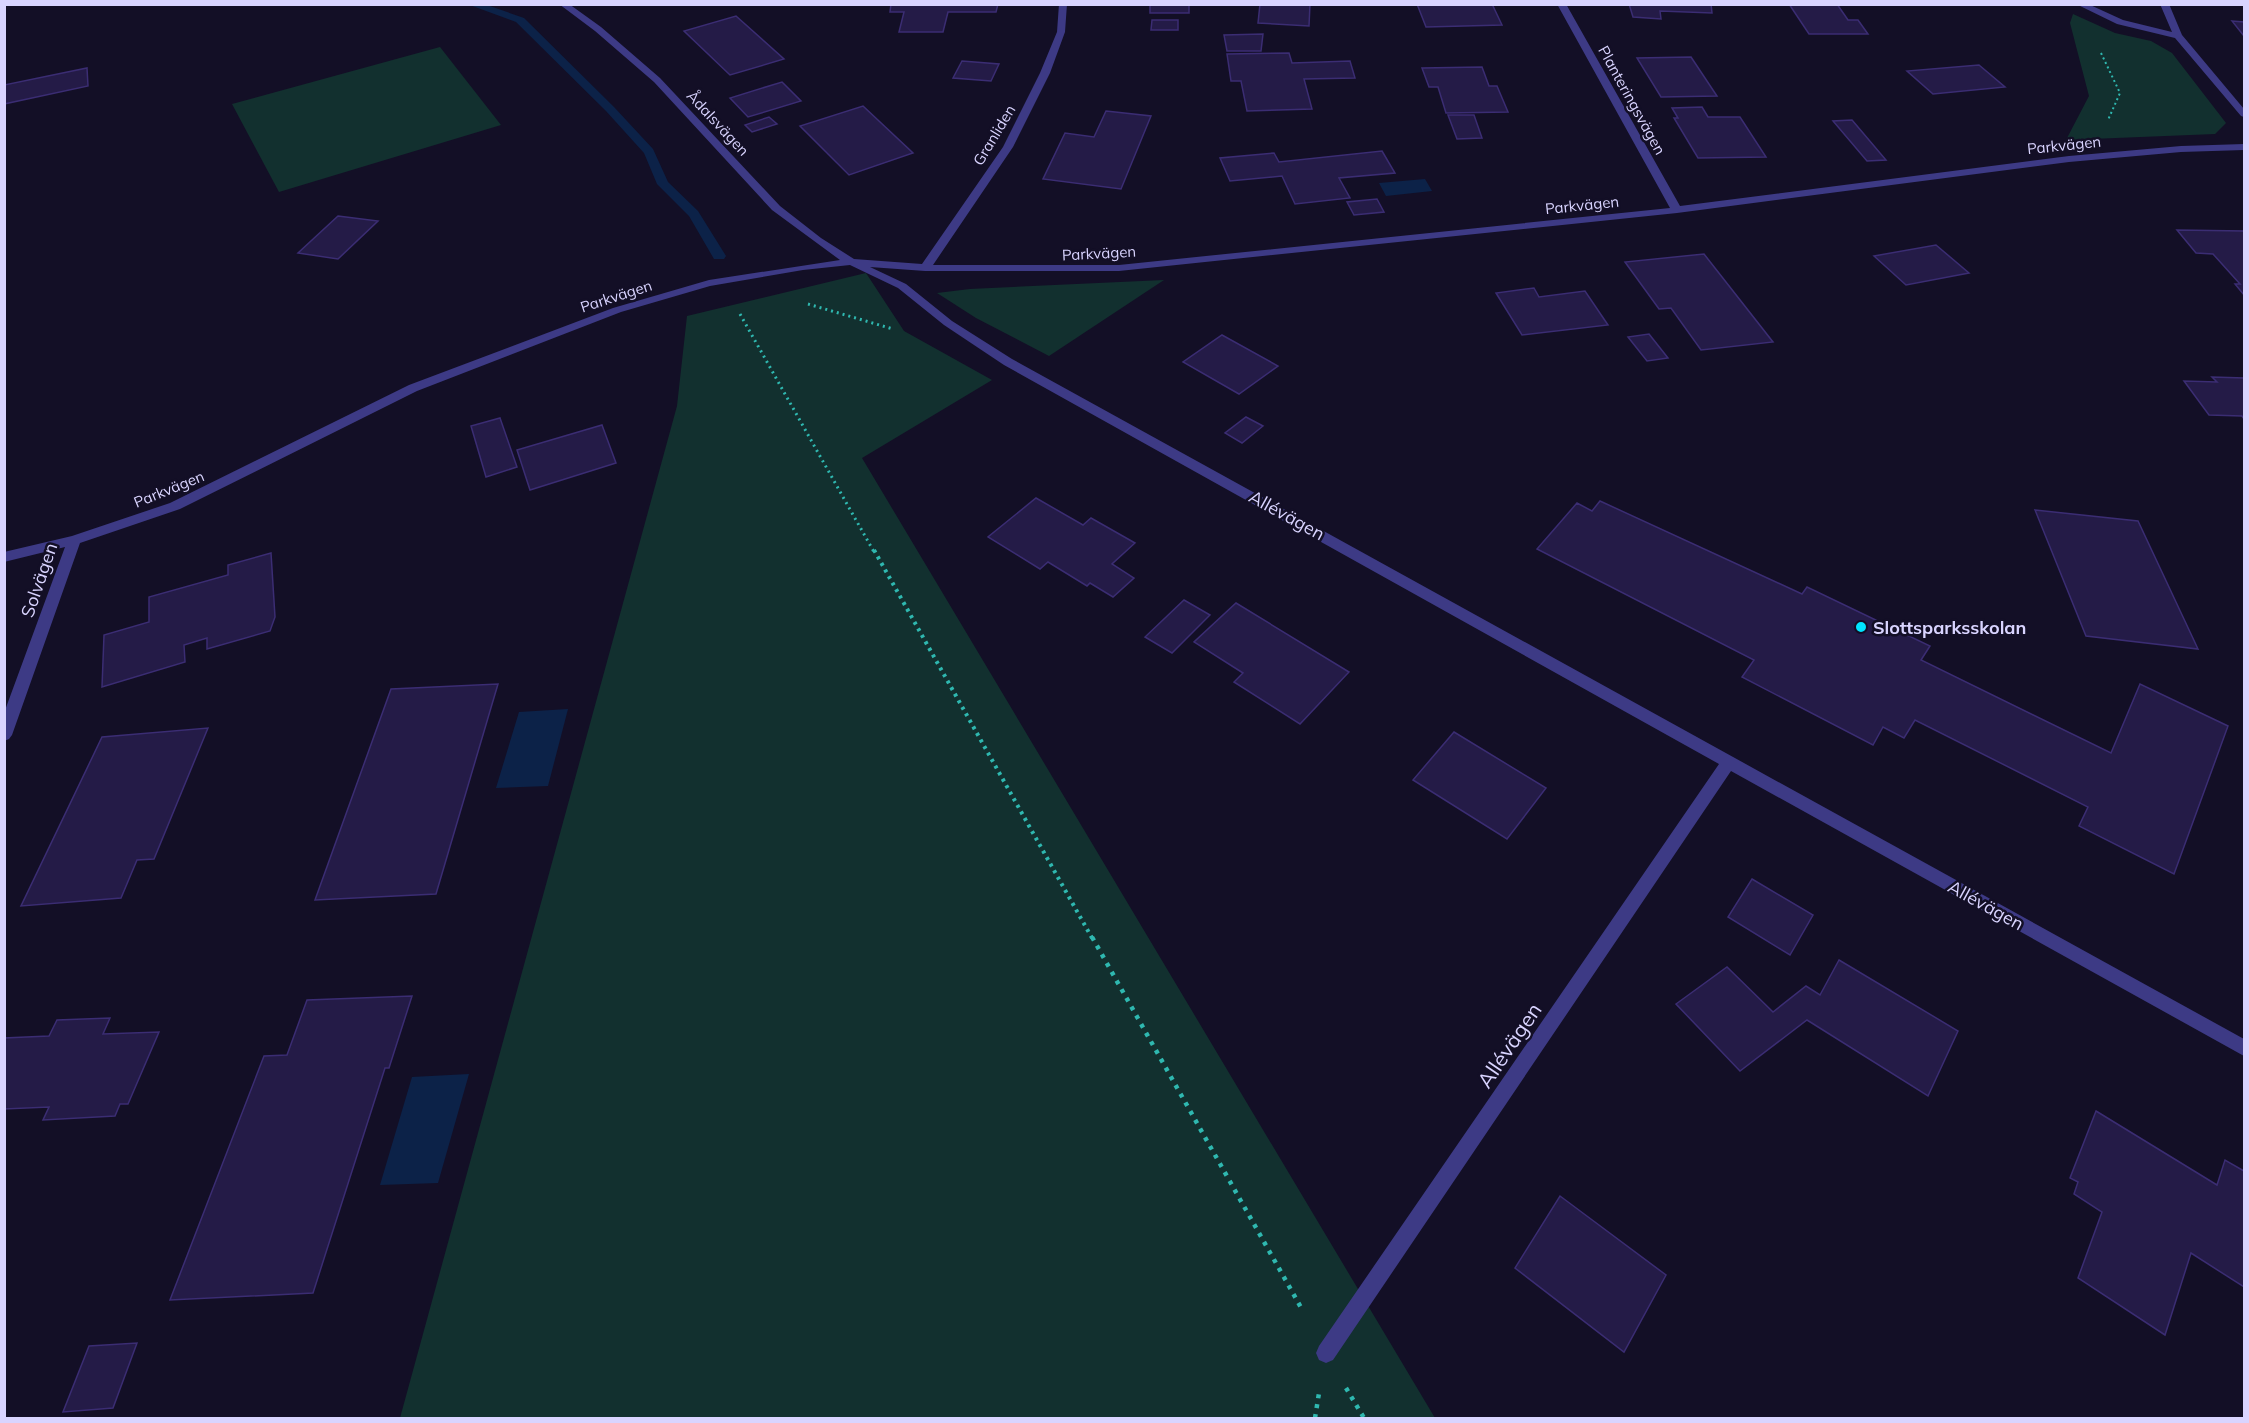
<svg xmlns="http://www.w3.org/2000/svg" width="2249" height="1423" font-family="Mulish,sans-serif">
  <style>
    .green { fill: #12302f }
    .water { fill: #0c2248 }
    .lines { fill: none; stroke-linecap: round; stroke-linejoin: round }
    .stream { fill: #0c2248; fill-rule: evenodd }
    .building { fill: #241b47; stroke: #3b2d73; stroke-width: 1.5 }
    .path-far3 { stroke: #2fb8b0; stroke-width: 2; stroke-dasharray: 2 3; stroke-linecap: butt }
    .path-far2 { stroke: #2fb8b0; stroke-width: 3; stroke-dasharray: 2 4; stroke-linecap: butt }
    .path-far1 { stroke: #2fb8b0; stroke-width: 4; stroke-dasharray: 3 4.5; stroke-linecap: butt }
    .path { stroke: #2fb8b0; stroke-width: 4.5; stroke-dasharray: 4 6; stroke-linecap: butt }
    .minor { fill: #3d3a85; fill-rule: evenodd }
    .poi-dot { fill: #00e5ff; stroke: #130f26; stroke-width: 2 }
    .labels { text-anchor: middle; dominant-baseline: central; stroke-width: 5; stroke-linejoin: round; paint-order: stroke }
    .far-street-label { font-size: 15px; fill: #d9d4ff; stroke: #130f26 }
    .street-label { font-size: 18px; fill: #d9d4ff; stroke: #130f26 }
    .poi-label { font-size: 18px; font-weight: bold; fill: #d9d4ff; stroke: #130f26; text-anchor: start }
    .near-street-label { font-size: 21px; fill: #d9d4ff; stroke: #130f26 }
  </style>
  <rect width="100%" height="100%" fill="#130f26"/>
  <g class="green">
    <path d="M2073 14 2115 33 2151 41 2172 53 2226 123 2215 134 2066 140 2089 96 2070 23Z"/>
    <path d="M440 47 501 125 279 192 232 104Z"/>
    <path d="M866 273 904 331 992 380 862 458 1435 1418H400L677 406 687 316Z"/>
    <path d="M1164 280 1049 356 976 318 937 293 970 289Z"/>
  </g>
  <g class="water">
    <path d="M1425 179 1432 191 1386 196 1379 183Z"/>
    <path d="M568 709 548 786 496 788 519 712Z"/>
    <path d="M469 1074 438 1183 380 1185 412 1077Z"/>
  </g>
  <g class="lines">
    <path class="stream" d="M467 4H484L524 18 614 107 653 149 668 182 698 211 726 256 724 259H714L689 216 657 184 644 153 606 111 516 22Z"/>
  </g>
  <g class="building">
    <path d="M891 4H998L996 12H948L943 32H899L904 12H890Z"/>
    <rect x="1150" y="4" width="39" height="9"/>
    <path d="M1260 4H1310L1309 26 1258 23Z"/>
    <path d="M1417 4H1492L1502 25 1426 27Z"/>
    <path d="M1629 4H1711L1712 13 1660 11 1661 19 1633 17Z"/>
    <path d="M1789 4H1837L1848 20H1858L1868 34H1809Z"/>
    <path d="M736 16 784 59 730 75 684 31Z"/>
    <path d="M1152 20H1178V30H1151Z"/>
    <path d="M2232 21 2244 22V36Z"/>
    <path d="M1263 34 1261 51H1227L1224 35Z"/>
    <path d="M1289 53 1292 63 1350 61 1355 78 1304 79 1312 109 1247 111 1241 81H1231L1227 54Z"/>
    <path d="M1691 57 1717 96 1661 97 1637 58Z"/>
    <path d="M962 61 999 64 991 81 953 78Z"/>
    <path d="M1979 65 2005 87 1933 94 1907 71Z"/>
    <path d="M1482 67 1489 86H1497L1508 112 1446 113 1438 87H1429L1422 68Z"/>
    <path d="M87 68 88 86 4 104V85Z"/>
    <path d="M782 82 801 101 748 117 730 98Z"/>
    <path d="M863 106 913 153 849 175 800 126Z"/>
    <path d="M1702 107 1708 117H1740L1766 157 1698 158 1674 118H1678L1672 108Z"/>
    <path d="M1106 111 1151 116 1121 189 1043 179 1065 133 1094 137Z"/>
    <path d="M1448 115H1474L1482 138 1457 139Z"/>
    <path d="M769 117 777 124 752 132 745 125Z"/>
    <path d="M1852 120 1886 160 1867 161 1833 121Z"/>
    <path d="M1382 151 1395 173 1339 178 1350 198 1295 204 1282 176 1230 181 1220 158 1274 153 1279 162Z"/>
    <path d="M1377 199 1384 212 1354 215 1347 202Z"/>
    <path d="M338 216 378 221 338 259 298 253Z"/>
    <path d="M2177 230 2244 231V295L2235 284H2240L2213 254 2196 253Z"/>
    <path d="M1936 245 1969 273 1906 285 1874 256Z"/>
    <path d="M1704 254 1773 342 1701 350 1671 308 1659 309 1625 262Z"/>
    <path d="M1534 288 1539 297 1585 291 1608 325 1522 335 1496 293Z"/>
    <path d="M1649 334 1668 358 1647 361 1628 337Z"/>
    <path d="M1222 335 1278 366 1239 394 1183 362Z"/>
    <path d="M2212 377 2244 378V419L2242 416 2209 415 2184 381 2217 382Z"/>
    <path d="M1246 417 1263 426 1242 443 1225 433Z"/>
    <path d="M500 418 517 467 486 477 471 426Z"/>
    <path d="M602 425 616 463 530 490 517 450Z"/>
    <path d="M1036 498 1083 525 1091 518 1135 543 1112 564 1134 578 1113 597 1090 583 1087 586 1048 562 1040 569 988 537Z"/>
    <path d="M1600 501 1802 594 1807 587 1930 646 1921 660 2111 753 2140 684 2228 726 2174 874 2079 826 2088 807 1915 720 1904 738 1883 727 1873 745 1742 677 1754 660 1537 549 1577 503 1592 511Z"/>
    <path d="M2035 510 2138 521 2198 649 2086 636Z"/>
    <path d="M271 553 275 617 270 631 207 649V638L184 645 185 662 102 687 104 635 149 622V597L228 575V565Z"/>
    <path d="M1184 600 1210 615 1172 653 1145 637Z"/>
    <path d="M1236 603 1349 672 1300 724 1234 682 1243 673 1194 642Z"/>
    <path d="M498 684 436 894 315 900 391 689Z"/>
    <path d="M208 728 154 859 137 860 121 898 21 906 102 737Z"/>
    <path d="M1454 732 1546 788 1507 839 1413 780Z"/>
    <path d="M1752 879 1813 915 1790 955 1728 917Z"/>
    <path d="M1839 960 1958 1031 1928 1096 1807 1020 1740 1071 1676 1004 1727 967 1773 1012 1806 986 1820 995Z"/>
    <path d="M412 996 389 1068H385L313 1293 170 1300 264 1056 287 1055 307 1000Z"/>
    <path d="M110 1018 103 1034 159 1032 128 1104H120L115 1116 43 1120 49 1107 4 1109V1038L49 1036 57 1020Z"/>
    <path d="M2096 1111 2217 1185 2225 1160 2244 1171V1287L2191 1253 2165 1335 2078 1278 2102 1212 2074 1194 2078 1182 2070 1178Z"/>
    <path d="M1560 1196 1666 1275 1624 1352 1515 1268Z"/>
    <path d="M137 1343 113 1408 63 1412 89 1346Z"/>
  </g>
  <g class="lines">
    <path class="path-far3" d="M2101 53 2120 93 2108 120"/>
    <g class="path-far2">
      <path d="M808 304 893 329"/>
      <path d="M740 314 874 552"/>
    </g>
    <path class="path-far1" d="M874 550 1092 938"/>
    <g class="path">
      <path d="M1092 937 1303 1311"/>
      <path d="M1346 1388 1364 1418"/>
      <path d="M1315 1418 1319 1393"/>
    </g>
    <g class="minor">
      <path d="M559 4H569L601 27 660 78 780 206 821 238 854 259 922 264 1003 147 1040 73 1057 32 1059 4H1067L1065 32 1050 73 1013 147 933 265H1119L1670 208 1557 4H1566L1680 206 2069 156 2181 146 2244 144V150L2181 152 2069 162 1677 213 1119 271H925L870 267 906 284 952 321 1012 359 2244 1039V1056L1731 771 1333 1360 1326 1363 1319 1360 1316 1353 1319 1346 1719 764 1004 365 944 325 898 288 850 265 803 270 710 286 621 312 417 391 180 509 80 543 12 735 9 739 4 741V713L65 547 4 562V552L72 536 170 503 409 385 613 308 709 280 840 260 772 210 654 82 595 31Z"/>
      <path d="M2076 4H2088L2123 20 2172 32 2160 4H2169L2182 35 2244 109V117L2241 116 2175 38 2117 24Z"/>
    </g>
  </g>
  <circle class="poi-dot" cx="1861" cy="627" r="6"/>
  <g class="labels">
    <g class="far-street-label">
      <text transform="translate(1632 100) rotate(61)">Planteringsvägen</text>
      <text transform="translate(718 123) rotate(47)">Ådalsvägen</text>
      <text transform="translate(994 135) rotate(-59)">Granliden</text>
      <text transform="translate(2064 145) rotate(-6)">Parkvägen</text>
      <text transform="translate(1582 205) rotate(-6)">Parkvägen</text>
      <text transform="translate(1099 253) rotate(-3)">Parkvägen</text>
      <text transform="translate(616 296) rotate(-18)">Parkvägen</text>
      <text transform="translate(169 489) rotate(-22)">Parkvägen</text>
    </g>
    <g class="street-label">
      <text transform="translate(1287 515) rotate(29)">Allévägen</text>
      <text transform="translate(39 580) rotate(-71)">Solvägen</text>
      <text transform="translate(1986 905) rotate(29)">Allévägen</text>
    </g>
    <g class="poi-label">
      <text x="1873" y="627">Slottsparksskolan</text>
    </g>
    <g class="near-street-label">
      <text transform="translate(1509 1045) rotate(-56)">Allévägen</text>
    </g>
  </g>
  <rect width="2249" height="1423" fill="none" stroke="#d9d4ff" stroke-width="12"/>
</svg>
